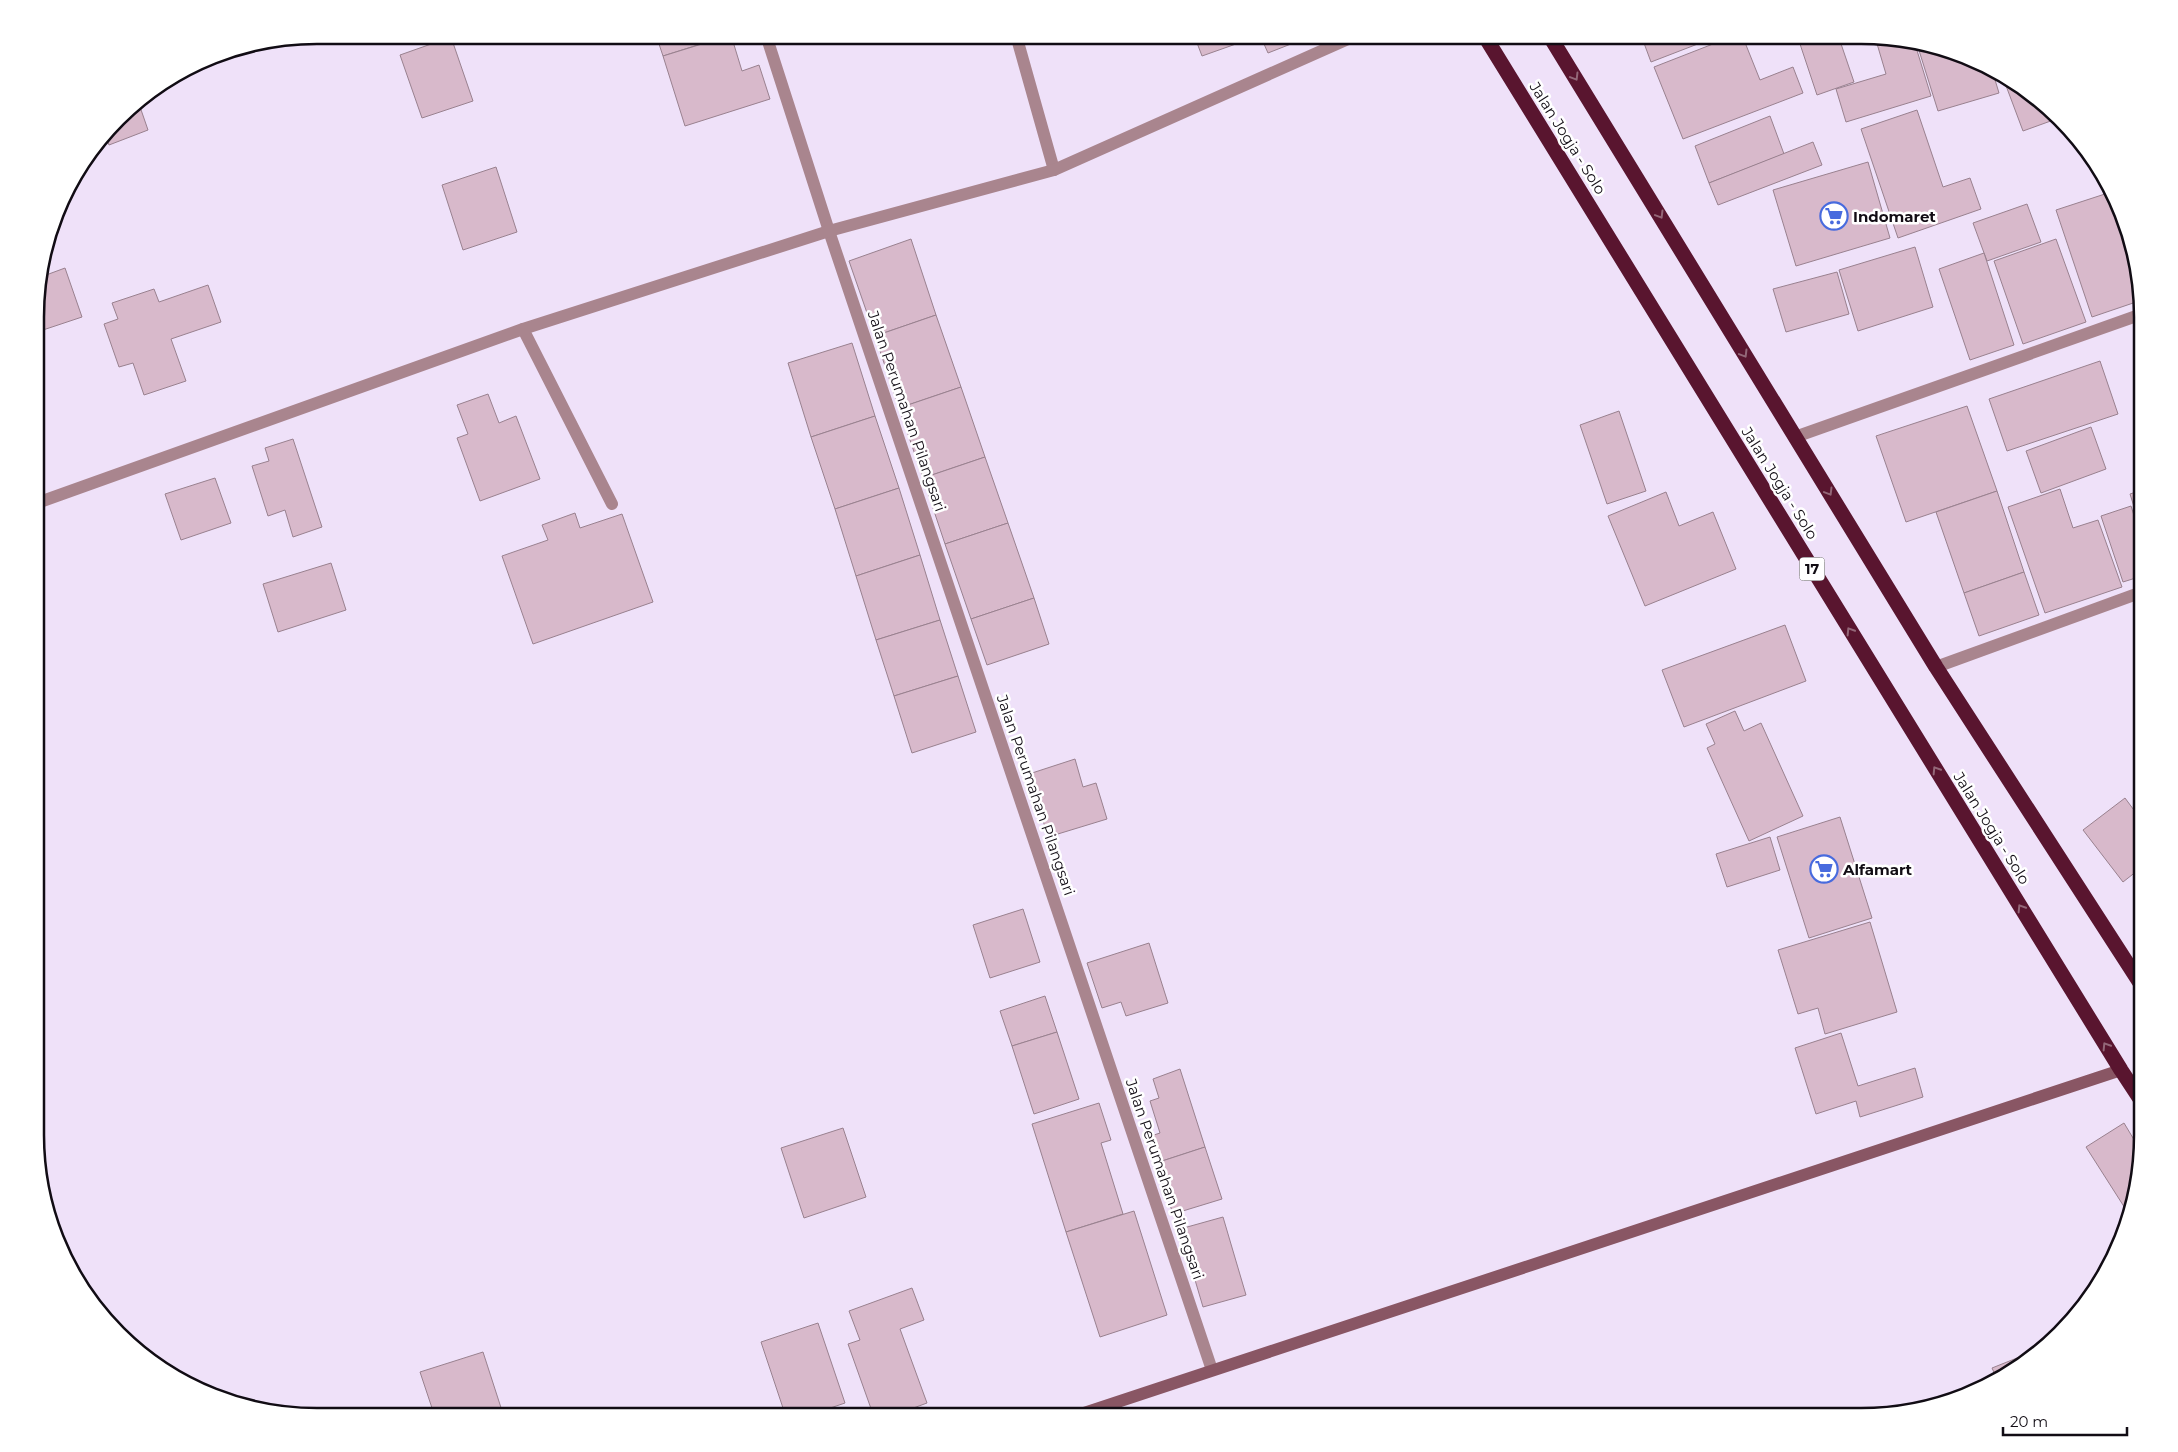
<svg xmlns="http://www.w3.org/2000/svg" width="2178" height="1452" font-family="Montserrat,sans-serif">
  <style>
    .building { fill: #d8b9cb; stroke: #99818f }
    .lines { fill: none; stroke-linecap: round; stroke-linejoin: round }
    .street { stroke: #a9858e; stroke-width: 12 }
    .secondary { stroke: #895664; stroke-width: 12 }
    .highway { stroke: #59152f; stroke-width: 15 }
    .oneway { stroke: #936778 }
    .labels { text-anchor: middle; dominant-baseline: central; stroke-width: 5; stroke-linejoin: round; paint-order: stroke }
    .shield { fill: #fff; stroke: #58555a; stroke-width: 1 }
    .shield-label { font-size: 14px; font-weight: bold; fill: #110c14 }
    .street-label { font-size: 15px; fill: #110c14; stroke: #fff }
    .poi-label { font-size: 15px; font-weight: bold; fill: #110c14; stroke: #fff; text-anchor: start }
    .rim { fill: none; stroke: #110c14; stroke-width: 2.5 }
  </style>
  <rect width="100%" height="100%" fill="#efe1f9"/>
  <g class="building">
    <path d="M656 35H729L663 56Z"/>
    <path d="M731 35 742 71 759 65 770 99 685 126 663 56Z"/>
    <path d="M1194 35H1249L1250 39 1202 56Z"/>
    <path d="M1260 35H1293L1296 42 1268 53Z"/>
    <path d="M1304 35H1319L1306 40Z"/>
    <path d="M1641 35H1721L1651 62Z"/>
    <path d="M1736 35H1742L1760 80 1793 67 1803 93 1683 139 1654 67Z"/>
    <path d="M1797 35H1838L1854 82 1817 95Z"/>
    <path d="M451 37 473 101 422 118 400 55Z"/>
    <path d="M1875 37 1915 44 1931 96 1846 122 1836 89 1886 74Z"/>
    <path d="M1917 44 1952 50 1992 70 1999 93 1938 111Z"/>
    <path d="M2002 75 2018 83 2059 118 2023 131Z"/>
    <path d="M138 101 148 130 109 145 106 137 131 105Z"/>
    <path d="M1917 110 1943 187 1970 178 1981 209 1898 238 1861 129Z"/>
    <path d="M1770 116 1784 154 1709 183 1695 146Z"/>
    <path d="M1813 142 1822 165 1718 205 1709 183Z"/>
    <path d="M1868 162 1890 238 1796 266 1773 190Z"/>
    <path d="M496 167 517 232 463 250 442 185Z"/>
    <path d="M2103 173 2105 176 2111 191H2109Z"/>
    <path d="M2108 193 2142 300 2092 317 2056 210Z"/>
    <path d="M2114 196 2133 243 2136 261 2113 197Z"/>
    <path d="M2027 204 2041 242 1987 261 1973 223Z"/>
    <path d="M911 239 936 315 875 336 849 261Z"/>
    <path d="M2056 239 2086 322 2023 344 1994 261Z"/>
    <path d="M1915 247 1933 307 1858 331 1839 270Z"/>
    <path d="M1984 253 2014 345 1970 360 1939 269Z"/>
    <path d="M65 268 82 317 37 332 38 278Z"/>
    <path d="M1837 272 1849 314 1786 332 1773 289Z"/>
    <path d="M208 285 221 322 171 339 186 381 144 395 133 363 119 367 104 324 118 319 112 303 154 289 159 302Z"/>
    <path d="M936 315 961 387 899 408 875 336Z"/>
    <path d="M852 343 875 416 811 437 788 363Z"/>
    <path d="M2100 361 2118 414 2007 451 1989 399Z"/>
    <path d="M961 387 985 457 923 478 899 408Z"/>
    <path d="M488 394 499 423 516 416 540 479 480 501 457 438 468 434 457 405Z"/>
    <path d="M1967 406 1997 491 1906 522 1876 436Z"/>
    <path d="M1619 411 1646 491 1607 504 1580 425Z"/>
    <path d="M875 416 899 488 835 509 811 437Z"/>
    <path d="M2091 427 2106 469 2041 493 2026 451Z"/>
    <path d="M293 439 322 527 293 537 285 510 268 516 252 466 269 461 265 448Z"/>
    <path d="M985 457 1008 523 945 544 923 478Z"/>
    <path d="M215 478 231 523 181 540 165 494Z"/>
    <path d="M899 488 920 555 856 576 835 509Z"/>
    <path d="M2060 489 2073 528 2098 520 2122 587 2045 613 2008 507Z"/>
    <path d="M2142 490V532L2130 494Z"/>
    <path d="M1997 491 2024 572 1964 593 1936 512Z"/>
    <path d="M1666 492 1679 526 1713 512 1736 569 1645 606 1608 516Z"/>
    <path d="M2131 506 2142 541V576L2123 582 2101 516Z"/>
    <path d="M575 513 580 528 622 514 653 602 533 644 502 556 548 540 542 525Z"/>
    <path d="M1008 523 1034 598 971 619 945 544Z"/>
    <path d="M920 555 940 620 876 640 856 576Z"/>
    <path d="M331 563 346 610 278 632 263 584Z"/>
    <path d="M2024 572 2039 615 1979 636 1964 593Z"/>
    <path d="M1034 598 1049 644 987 665 971 619Z"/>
    <path d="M940 620 958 676 894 696 876 640Z"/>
    <path d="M1785 625 1806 681 1684 727 1662 670Z"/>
    <path d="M958 676 976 732 912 753 894 696Z"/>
    <path d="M1735 711 1744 731 1761 723 1803 816 1749 841 1707 748 1715 744 1706 724Z"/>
    <path d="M1075 759 1083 787 1096 783 1107 819 1048 837 1029 774Z"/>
    <path d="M2125 798 2142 821V867L2123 882 2083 830Z"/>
    <path d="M1840 817 1872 918 1809 938 1777 837Z"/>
    <path d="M1770 837 1780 870 1727 887 1716 854Z"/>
    <path d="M1023 909 1040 962 990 978 973 925Z"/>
    <path d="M1870 922 1897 1012 1825 1034 1818 1008 1798 1014 1778 950Z"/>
    <path d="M1149 943 1168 1003 1126 1016 1121 1002 1102 1008 1087 963Z"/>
    <path d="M1045 996 1057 1032 1012 1046 1000 1011Z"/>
    <path d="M1057 1032 1079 1099 1034 1114 1012 1046Z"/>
    <path d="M1841 1033 1858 1086 1915 1068 1923 1097 1860 1117 1856 1101 1816 1114 1795 1048Z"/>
    <path d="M1180 1069 1205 1147 1156 1163 1148 1137 1160 1133 1150 1101 1159 1098 1153 1079Z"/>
    <path d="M1099 1103 1111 1140 1101 1143 1123 1214 1066 1232 1032 1124Z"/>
    <path d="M2124 1123 2142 1153 2130 1216 2086 1147Z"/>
    <path d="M843 1128 866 1197 804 1218 781 1148Z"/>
    <path d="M1205 1147 1222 1199 1173 1214 1156 1163Z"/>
    <path d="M1134 1211 1167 1315 1100 1337 1066 1232Z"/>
    <path d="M1223 1217 1246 1295 1203 1307 1180 1229Z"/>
    <path d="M912 1288 924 1320 900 1329 927 1403 889 1417H874L848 1344 860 1340 849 1311Z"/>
    <path d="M818 1323 845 1403 804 1417H786L761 1342Z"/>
    <path d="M2037 1350 2038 1353 1998 1381 1992 1368Z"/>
    <path d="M483 1352 504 1417H435L420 1372Z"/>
  </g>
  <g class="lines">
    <g class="street">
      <path d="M766 35 829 231 1212 1370"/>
      <path d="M1016 35 1054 170"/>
      <path d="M523 329 612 504"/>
      <path d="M1795 437 2142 314"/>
      <path d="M37 503 523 329 829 231 1054 170 1357 35"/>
      <path d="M1936 667 2142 592"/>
    </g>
    <path class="secondary" d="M1072 1417 2121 1070"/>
    <g class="highway">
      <path d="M1484 35 2121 1070 2142 1102"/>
      <path d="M1549 35 1936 667 2142 986"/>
    </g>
  </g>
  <defs><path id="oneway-chevron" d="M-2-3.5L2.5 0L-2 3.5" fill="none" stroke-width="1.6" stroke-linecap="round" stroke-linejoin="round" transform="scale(1.25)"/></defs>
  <g class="oneway">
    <use href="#oneway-chevron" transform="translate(1575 77) rotate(59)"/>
    <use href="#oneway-chevron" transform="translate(1660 215) rotate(59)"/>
    <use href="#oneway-chevron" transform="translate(1744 354) rotate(59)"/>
    <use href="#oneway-chevron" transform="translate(1829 492) rotate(59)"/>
    <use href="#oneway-chevron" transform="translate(1850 631) rotate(-122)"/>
    <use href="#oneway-chevron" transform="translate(1936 770) rotate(-122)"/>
    <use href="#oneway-chevron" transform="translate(2021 908) rotate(-122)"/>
    <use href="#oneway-chevron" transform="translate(2106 1046) rotate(-122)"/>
  </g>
  <defs>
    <g id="supermarket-ring" transform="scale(1.4375)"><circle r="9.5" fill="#fff" stroke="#486bde" stroke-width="1.5"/><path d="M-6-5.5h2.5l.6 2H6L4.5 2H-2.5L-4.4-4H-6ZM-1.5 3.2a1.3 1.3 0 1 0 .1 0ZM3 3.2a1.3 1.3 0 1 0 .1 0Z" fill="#486bde"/></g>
  </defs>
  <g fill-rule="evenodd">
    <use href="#supermarket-ring" x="1834" y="216"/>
    <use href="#supermarket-ring" x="1824" y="869"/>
  </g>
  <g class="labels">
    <rect class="shield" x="1799.5" y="557.5" width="25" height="23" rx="4"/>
    <g class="shield-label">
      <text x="1812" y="569">17</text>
    </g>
    <g class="street-label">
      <text transform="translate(1568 138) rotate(58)">Jalan Jogja - Solo</text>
      <text transform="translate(907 411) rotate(71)">Jalan Perumahan Pilangsari</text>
      <text transform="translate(1780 483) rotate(58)">Jalan Jogja - Solo</text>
      <text transform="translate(1036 795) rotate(71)">Jalan Perumahan Pilangsari</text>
      <text transform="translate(1992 828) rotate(58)">Jalan Jogja - Solo</text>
      <text transform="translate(1165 1179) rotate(71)">Jalan Perumahan Pilangsari</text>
    </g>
    <g class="poi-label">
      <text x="1853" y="216">Indomaret</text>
      <text x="1843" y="869">Alfamart</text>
    </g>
  </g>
  <path d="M0 0H2178V1452H0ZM317 44H1861A273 273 0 0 1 2134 317V1135A273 273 0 0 1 1861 1408H317A273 273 0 0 1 44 1135V317A273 273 0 0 1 317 44Z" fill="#fff" fill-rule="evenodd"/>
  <path class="rim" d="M317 44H1861A273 273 0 0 1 2134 317V1135A273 273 0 0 1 1861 1408H317A273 273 0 0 1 44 1135V317A273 273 0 0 1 317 44Z"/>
  <path d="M2003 1427v8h124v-8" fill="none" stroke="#110c14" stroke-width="2.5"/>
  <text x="2010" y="1427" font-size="15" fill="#110c14" stroke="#ffffff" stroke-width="4" paint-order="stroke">20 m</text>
</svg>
